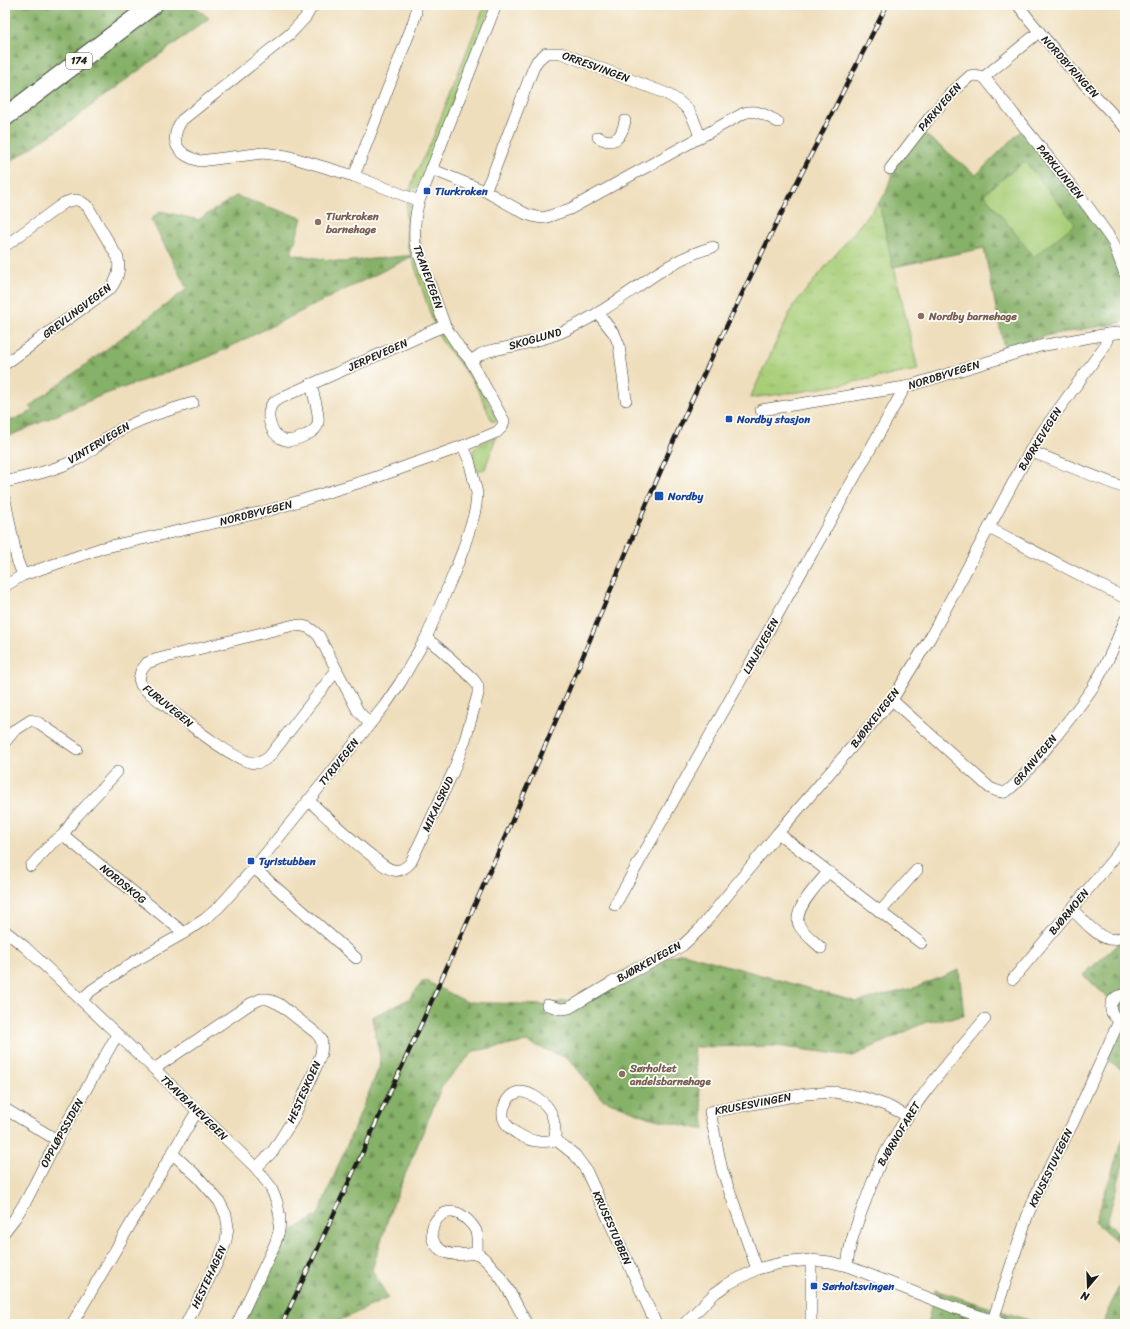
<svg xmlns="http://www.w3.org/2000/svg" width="1130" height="1329" font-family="Sriracha,sans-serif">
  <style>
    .grass { fill: url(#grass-tufts); stroke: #62754a }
    .forest { fill: url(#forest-firs); stroke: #516642 }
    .garden { fill: #a8ce78; stroke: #62754a }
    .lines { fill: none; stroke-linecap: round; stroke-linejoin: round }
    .minor-casing { stroke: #3c3934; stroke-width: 12 }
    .primary-casing { stroke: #3c3934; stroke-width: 20 }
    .minor { stroke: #fff; stroke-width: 11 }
    .primary { stroke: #fff; stroke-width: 18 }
    .rail-casing { stroke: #1c1c1c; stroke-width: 4.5 }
    .rail { stroke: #fdfcf7; stroke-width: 3; stroke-dasharray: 9; stroke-linecap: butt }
    .transit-dot { fill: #1a4fb4; stroke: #fdfcf7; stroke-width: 1.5 }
    .education-dot { fill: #8d6e63; stroke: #fdfcf7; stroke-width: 1.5 }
    .labels { text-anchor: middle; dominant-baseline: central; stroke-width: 3.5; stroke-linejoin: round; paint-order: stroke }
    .shield { fill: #fdfcf7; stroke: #605f5e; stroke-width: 1 }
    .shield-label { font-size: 10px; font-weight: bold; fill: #1c1c1c }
    .street-label { font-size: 11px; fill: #1c1c1c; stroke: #fdfcf7 }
    .transit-label { font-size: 11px; font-weight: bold; fill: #164399; stroke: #fdfcf7; text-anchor: start }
    .education-label { font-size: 11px; font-weight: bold; fill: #785e54; stroke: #fdfcf7; text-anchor: start }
  </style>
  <defs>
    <pattern id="grass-tufts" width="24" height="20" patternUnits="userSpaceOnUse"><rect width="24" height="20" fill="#a8ce78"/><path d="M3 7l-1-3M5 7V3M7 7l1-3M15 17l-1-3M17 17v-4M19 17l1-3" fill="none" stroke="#90b067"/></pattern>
    <pattern id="forest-firs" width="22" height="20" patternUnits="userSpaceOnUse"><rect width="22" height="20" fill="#86b168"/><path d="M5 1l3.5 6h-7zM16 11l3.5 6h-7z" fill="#6d8f55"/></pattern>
  </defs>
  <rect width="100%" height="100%" fill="#fdfcf7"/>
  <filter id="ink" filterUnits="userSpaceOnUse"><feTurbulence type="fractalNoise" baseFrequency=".025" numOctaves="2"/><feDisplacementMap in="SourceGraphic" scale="8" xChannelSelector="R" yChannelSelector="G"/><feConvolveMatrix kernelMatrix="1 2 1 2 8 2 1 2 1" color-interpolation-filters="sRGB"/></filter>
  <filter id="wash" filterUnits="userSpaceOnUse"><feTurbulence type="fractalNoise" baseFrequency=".012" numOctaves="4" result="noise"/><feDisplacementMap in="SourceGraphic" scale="16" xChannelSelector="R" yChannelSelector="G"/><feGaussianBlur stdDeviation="0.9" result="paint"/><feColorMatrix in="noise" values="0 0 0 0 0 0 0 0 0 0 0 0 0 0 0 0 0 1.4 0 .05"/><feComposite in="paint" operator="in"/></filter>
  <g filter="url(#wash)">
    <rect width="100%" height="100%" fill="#efdebc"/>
    <g class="grass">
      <path d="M485 5H491L425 172 418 187 409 192 415 175 432 140Z"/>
      <path d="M407 201 412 208 438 322 434 325 408 246 406 215Z"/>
      <path d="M879 202 918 370 805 391 750 398 793 306Z"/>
      <path d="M438 333 444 334 474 375 497 418 496 421H492L480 394 472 380 441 340Z"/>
      <path d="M496 437 485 469 477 471C466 448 477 444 496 437Z"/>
    </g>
    <g class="forest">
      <path d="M5 5H192L209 18 67 124 5 165Z"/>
      <path d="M1022 130 1105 236 1115 256 1125 282V315L1121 323 1049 335 1004 348 984 248 893 267 879 202 886 193 893 170 922 132 976 175Z"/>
      <path d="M236 196 302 218 291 254 342 262 415 255 209 357 100 396 5 438V423L33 411 30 406 187 289 151 219 161 211 198 220Z"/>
      <path d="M1125 938V1072L1108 1060 1122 1010 1083 975Z"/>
      <path d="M683 953 857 1002 917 987 959 970 964 1016 926 1022 853 1056 776 1046 693 1047 705 1130 651 1118 602 1099 569 1059 527 1042 474 1051 443 1084 392 1206 372 1270 388 1298 332 1324H244L259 1294 279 1239 318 1215 381 1063 372 1017 409 999 424 980 467 1002 545 1005 581 998 633 965Z"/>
      <path d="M1125 1133V1161L1122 1168 1107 1222 1125 1238V1248L1095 1222Z"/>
      <path d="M1125 1273V1324H1102Z"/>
      <path d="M935 1290 1041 1324H927Z"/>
    </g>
    <path class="garden" d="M1025 161 1075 224 1034 257 984 194Z"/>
  </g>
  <g filter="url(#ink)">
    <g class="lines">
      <g class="minor-casing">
        <g id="minor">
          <path d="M313 5 305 18 290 34 182 120C168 141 177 155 200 161L263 153 287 156 354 176 419 201"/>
          <path d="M1018 5C1051 48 1087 88 1125 127"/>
          <path d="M984 77 1089 208 1113 242 1125 274"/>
          <path d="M984 77 1039 32"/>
          <path d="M598 137C615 147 622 136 625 121"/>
          <path d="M431 169 485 191 526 214 536 217 544 218 570 209 744 113C758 109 767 116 778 122"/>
          <path d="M890 169 930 117 951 93 970 76 975 75 984 77"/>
          <path d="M354 176 412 26 416 13V5"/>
          <path d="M485 191 494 171 533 69 537 61 546 53H561L665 93C688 105 692 112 700 137"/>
          <path d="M5 246 64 203C76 198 79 199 88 207L118 258C120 270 118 278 111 288L5 364"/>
          <path d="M598 313 615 335 619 345 626 400"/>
          <path d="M471 361 481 354 489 351C510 347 531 343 551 336 567 331 583 322 598 313 637 290 666 260 713 247"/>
          <path d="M311 384C313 395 320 413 318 423 317 429 311 433 306 435 300 438 292 442 285 440 273 437 266 420 270 408 272 402 278 399 283 397 333 374 384 353 434 330L445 326"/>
          <path d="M761 410 905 387 1040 346 1108 334 1125 332"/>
          <path d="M1030 451 1125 488"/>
          <path d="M5 482C30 476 55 470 78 459 91 452 101 441 113 434 138 419 165 411 193 403"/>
          <path d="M5 500 17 560 23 575"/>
          <path d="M989 528 1125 598"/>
          <path d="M5 586 23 575 102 548 267 511 374 478 463 446 497 432 502 427 504 421 471 361 459 347 445 326 415 243C414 229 415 215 419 201L496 5"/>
          <path d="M336 671 269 757C265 760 260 763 255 763 234 763 168 707 148 692L141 685 139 679 141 671 147 663 158 659 294 625C307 626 310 627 319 636L358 711 370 724"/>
          <path d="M892 700 990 788C995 790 1000 793 1005 792 1018 788 1083 702 1093 687 1106 666 1116 643 1125 620"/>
          <path d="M5 742 14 731 31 720 39 723 77 749"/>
          <path d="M308 800C329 819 350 839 372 856 378 861 385 868 393 870 400 872 407 867 411 862L453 772 465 740 478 694V686L473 679 440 649 426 638"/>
          <path d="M778 833 921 943"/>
          <path d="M63 835 184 933"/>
          <path d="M31 866 52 843 63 835 74 819 117 772"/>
          <path d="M254 868 356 958"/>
          <path d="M615 905 905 387"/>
          <path d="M1072 909C1081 918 1097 937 1109 939 1114 940 1120 938 1125 936"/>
          <path d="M880 912 917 870"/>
          <path d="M5 931 25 947 172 1086 256 1168 270 1186 277 1202 280 1218 279 1231 275 1244 237 1324"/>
          <path d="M821 948C815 942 802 932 799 925 792 910 819 883 828 872"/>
          <path d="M1013 979 1125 845"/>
          <path d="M1125 995C1106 995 1106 1020 1125 1020"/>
          <path d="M81 1000 92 990 135 961 184 933 205 919 219 907 254 868 335 768 385 705 400 683 426 638 454 573 463 550 474 515 476 505 477 493 469 460 463 446"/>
          <path d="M547 1005 561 1009 569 1008 613 982 672 952 683 945 699 930 778 833 892 700 930 638 1030 451 1045 428 1104 347 1107 340 1108 334"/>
          <path d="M154 1069 250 1004 261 999H268L279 1004 316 1033 321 1039 322 1045 321 1054 314 1072 292 1121 273 1151 256 1168"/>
          <path d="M5 1109 57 1140"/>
          <path d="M556 1140C541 1143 531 1142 518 1134 514 1132 507 1126 505 1122 499 1111 507 1094 519 1092 530 1091 547 1103 551 1113 555 1121 555 1131 556 1140L575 1155 586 1170 656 1324"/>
          <path d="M173 1154 198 1177 219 1201 226 1215 228 1227 226 1241 220 1257 186 1324"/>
          <path d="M5 1231 15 1218 27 1199 57 1140 117 1035"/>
          <path d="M477 1253C477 1246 478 1238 476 1231 473 1225 469 1221 464 1217 441 1199 419 1235 441 1250 451 1257 466 1254 477 1253 501 1270 513 1299 527 1324"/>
          <path d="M811 1260V1324"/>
          <path d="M847 1266C849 1244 857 1223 865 1202 871 1187 876 1171 883 1157 910 1106 948 1063 985 1019"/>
          <path d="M757 1269 722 1170 710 1112 805 1094 835 1092 865 1098 888 1106 907 1116"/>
          <path d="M993 1320 1027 1217 1040 1185 1073 1123 1120 1019"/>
          <path d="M72 1324 197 1111"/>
          <path d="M684 1324 715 1293 728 1284 757 1269 781 1263 811 1260 830 1262 847 1266 952 1307 1003 1324"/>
        </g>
      </g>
      <g class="primary-casing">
        <path id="primary" d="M5 117 153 5"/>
      </g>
      <use href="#minor" class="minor"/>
      <use href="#primary" class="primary"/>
      <g class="rail-casing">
        <path id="rail" d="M282 1324C373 1133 460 940 545 746 591 639 634 531 681 424 745 282 817 143 887 5"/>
      </g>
      <use href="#rail" class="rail"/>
    </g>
  </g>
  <g class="transit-dot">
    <rect x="423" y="187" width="8" height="8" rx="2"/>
    <rect x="725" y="415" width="8" height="8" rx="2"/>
    <rect x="654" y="491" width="10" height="10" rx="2"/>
    <rect x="247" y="857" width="8" height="8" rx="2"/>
    <rect x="810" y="1282" width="8" height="8" rx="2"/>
  </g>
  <g class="education-dot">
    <circle cx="318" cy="222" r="4"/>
    <circle cx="921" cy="316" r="4"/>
    <circle cx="622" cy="1074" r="4"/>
  </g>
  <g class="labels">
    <rect class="shield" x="66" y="53" width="26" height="16" rx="3"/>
    <g class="shield-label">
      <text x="79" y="61">174</text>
    </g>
    <g class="street-label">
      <text transform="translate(596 67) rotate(20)">ORRESVINGEN</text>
      <text transform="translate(1070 67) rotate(48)">NORDBYRINGEN</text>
      <text transform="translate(940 107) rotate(-49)">PARKVEGEN</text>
      <text transform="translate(1060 172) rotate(51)">PARKLUNDEN</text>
      <text transform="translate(428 277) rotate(70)">TRANEVEGEN</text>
      <text transform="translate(77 311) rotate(-37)">GREVLINGVEGEN</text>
      <text transform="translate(535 339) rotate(-16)">SKOGLUND</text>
      <text transform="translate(378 355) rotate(-24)">JERPEVEGEN</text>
      <text transform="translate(944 375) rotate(-17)">NORDBYVEGEN</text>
      <text transform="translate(1040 439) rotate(-58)">BJØRKEVEGEN</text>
      <text transform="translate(99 443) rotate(-31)">VINTERVEGEN</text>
      <text transform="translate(256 513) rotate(-14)">NORDBYVEGEN</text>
      <text transform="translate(761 646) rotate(-61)">LINJEVEGEN</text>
      <text transform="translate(168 706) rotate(39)">FURUVEGEN</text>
      <text transform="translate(875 718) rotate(-52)">BJØRKEVEGEN</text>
      <text transform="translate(1035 760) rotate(-50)">GRANVEGEN</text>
      <text transform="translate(339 762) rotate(-51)">TYRIVEGEN</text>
      <text transform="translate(438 804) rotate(-65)">MIKALSRUD</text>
      <text transform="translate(123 884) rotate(39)">NORDSKOG</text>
      <text transform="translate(1069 912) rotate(-50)">BJØRMOEN</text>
      <text transform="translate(649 962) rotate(-29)">BJØRKEVEGEN</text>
      <text transform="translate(304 1092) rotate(-66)">HESTESKOEN</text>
      <text transform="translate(753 1104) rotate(-11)">KRUSESVINGEN</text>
      <text transform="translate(194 1108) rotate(44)">TRAVBANEVEGEN</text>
      <text transform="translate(62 1133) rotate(-61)">OPPLØPSSIDEN</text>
      <text transform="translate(899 1134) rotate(-59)">BJØRNOFARET</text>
      <text transform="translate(1051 1168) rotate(-64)">KRUSESTUVEGEN</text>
      <text transform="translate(612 1228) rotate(66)">KRUSESTUBBEN</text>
      <text transform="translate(209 1277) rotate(-65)">HESTEHAGEN</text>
    </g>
    <g class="transit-label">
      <text x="435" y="191">Tiurkroken</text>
      <text x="737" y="419">Nordby stasjon</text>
      <text x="668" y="496">Nordby</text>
      <text x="259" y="861">Tyristubben</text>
      <text x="822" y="1286">Sørholtsvingen</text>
    </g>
    <g class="education-label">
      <text x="326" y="216">Tiurkroken<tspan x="326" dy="13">barnehage</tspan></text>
      <text x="929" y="316">Nordby barnehage</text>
      <text x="630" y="1068">Sørholtet<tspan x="630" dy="13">andelsbarnehage</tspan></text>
    </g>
  </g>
  <rect width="1130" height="1329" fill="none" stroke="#fdfcf7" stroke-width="20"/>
  <g transform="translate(1088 1287) rotate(199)" stroke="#fdfcf7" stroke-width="3" paint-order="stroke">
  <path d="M0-3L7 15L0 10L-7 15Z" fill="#1c1c1c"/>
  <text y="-6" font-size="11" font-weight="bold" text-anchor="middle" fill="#1c1c1c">N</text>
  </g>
</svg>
